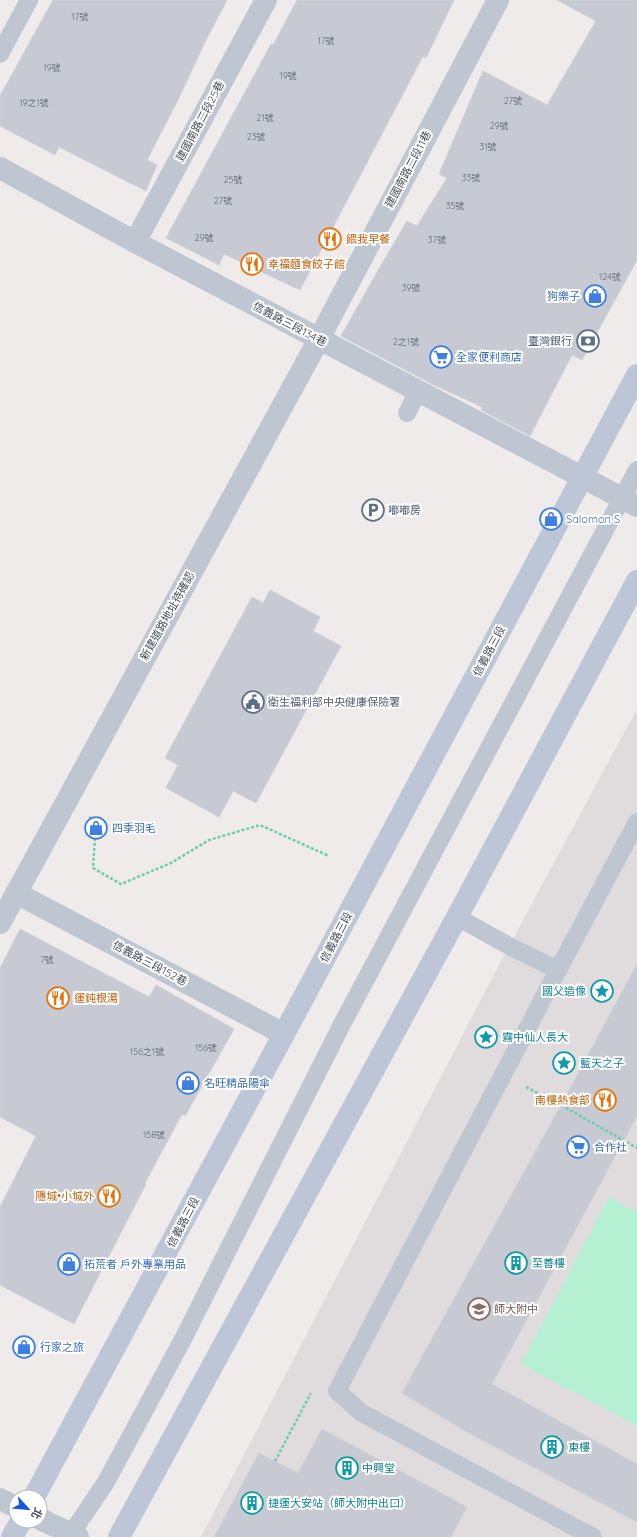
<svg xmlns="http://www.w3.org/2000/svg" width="637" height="1537" font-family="Quicksand,'Noto Sans TC',sans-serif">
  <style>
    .education { fill: #e0dcdd }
    .green { fill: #b6f0d2 }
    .building { fill: #c7cad2; stroke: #cfd1d8 }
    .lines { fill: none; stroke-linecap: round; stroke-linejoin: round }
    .path { stroke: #6dcea8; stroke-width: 2.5; stroke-dasharray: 3 2; stroke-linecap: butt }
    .lane { stroke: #bec6d2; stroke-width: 18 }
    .street { stroke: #bec6d2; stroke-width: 22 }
    .secondary { stroke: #bdc6d6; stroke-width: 22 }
    .labels { text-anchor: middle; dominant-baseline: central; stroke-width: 4; stroke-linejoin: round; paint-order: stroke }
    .number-label { font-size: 9px; fill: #646c77 }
    .street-label { font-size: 11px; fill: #434d59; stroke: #fff }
    .food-label { font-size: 11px; fill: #c56008; stroke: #fff; text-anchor: start }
    .shop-label { font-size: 11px; fill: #366cbe; stroke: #fff; text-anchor: start }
    .service-label { font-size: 11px; fill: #4e5e75; stroke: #fff; text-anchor: start }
    .culture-label { font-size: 11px; fill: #0d838f; stroke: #fff; text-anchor: start }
    .education-label { font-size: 11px; fill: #785e54; stroke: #fff; text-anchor: start }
  </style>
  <rect width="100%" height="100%" fill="#efebeb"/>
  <path class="education" d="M637 709V1537H201L509 946Z"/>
  <path class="green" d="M609 1197 637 1212V1426L521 1364Z"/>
  <g class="building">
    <path d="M53 0H227L206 40 177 102 147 160 157 165 146 191 59 147 55 155 0 126V96Z"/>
    <path d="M297 0H454L426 58 423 56 300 290 224 254 219 265 166 238 271 44 273 45Z"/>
    <path d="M557 0H637V260L582 360 572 355 530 436 481 410 482 407 432 384 341 336 380 267 407 221 417 226 447 178 439 174 483 71 547 105 596 21Z"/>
    <path d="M270 590 320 617 313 631 341 646 256 803 233 791 219 817 166 788 178 765 165 758 252 597 263 603Z"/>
    <path d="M20 929 149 997 156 985 234 1029 185 1116 182 1114 145 1183 146 1184 74 1324 0 1285V1207L36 1136 0 1117V968Z"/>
    <path d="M637 964V1116L492 1384 637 1464V1522L465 1431 402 1393 561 1105Z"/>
    <path d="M322 1429 467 1507 451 1537H214L259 1453 298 1473Z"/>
  </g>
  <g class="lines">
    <g class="path">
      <path d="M89 817 96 821 93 868 121 884 171 863 209 840 260 825 329 856"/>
      <path d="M526 1087 561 1105 637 1148"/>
      <path d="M275 1461 311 1393"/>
    </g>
    <g class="lane">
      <path d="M0 54 29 0"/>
      <path d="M407 413 418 391"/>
      <path d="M457 917 509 946 558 970 637 822"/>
      <path d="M558 970 337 1391 362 1413 593 1537"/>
      <path d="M69 1537 106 1482 183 1339 340 1028 637 470"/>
    </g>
    <g class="street">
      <path d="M0 168 135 242 637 506"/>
      <path d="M135 242 266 0"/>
      <path d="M16 893 284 1034"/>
      <path d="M0 923 319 339 498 0"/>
      <path d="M0 1499 16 1507"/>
      <path d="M40 1519 78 1537"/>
    </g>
    <g class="secondary">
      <path d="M34 1497 284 1034 637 375"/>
      <path d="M12 1537 21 1521"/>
      <path d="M119 1537 457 917 637 581"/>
    </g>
  </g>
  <defs>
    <g id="restaurant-ring" transform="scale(1.15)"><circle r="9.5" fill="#fff" stroke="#e8710a" stroke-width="1.5"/><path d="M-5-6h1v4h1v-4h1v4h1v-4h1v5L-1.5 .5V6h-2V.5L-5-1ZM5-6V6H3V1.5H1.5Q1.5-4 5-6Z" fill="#e8710a"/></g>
    <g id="shop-ring" transform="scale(1.15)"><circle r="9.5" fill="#fff" stroke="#3f7fe0" stroke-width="1.5"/><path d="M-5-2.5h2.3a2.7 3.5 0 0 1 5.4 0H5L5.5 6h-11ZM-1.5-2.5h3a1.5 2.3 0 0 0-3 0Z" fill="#3f7fe0"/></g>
    <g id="bank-ring" transform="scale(1.15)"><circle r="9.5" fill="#fff" stroke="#5c6f8a" stroke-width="1.5"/><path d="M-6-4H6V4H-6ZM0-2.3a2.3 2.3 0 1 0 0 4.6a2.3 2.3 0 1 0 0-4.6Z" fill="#5c6f8a"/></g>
    <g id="supermarket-ring" transform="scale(1.15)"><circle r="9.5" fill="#fff" stroke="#3f7fe0" stroke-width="1.5"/><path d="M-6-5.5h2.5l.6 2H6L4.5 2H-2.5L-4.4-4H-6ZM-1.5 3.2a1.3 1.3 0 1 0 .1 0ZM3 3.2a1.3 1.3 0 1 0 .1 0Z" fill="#3f7fe0"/></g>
    <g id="parking-ring" transform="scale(1.15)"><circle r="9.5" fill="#fff" stroke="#5c6f8a" stroke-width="1.5"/><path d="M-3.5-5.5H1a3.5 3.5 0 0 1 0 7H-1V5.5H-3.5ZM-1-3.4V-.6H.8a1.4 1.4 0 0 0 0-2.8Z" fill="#5c6f8a"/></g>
    <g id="civic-ring" transform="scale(1.15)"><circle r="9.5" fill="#fff" stroke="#5c6f8a" stroke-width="1.5"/><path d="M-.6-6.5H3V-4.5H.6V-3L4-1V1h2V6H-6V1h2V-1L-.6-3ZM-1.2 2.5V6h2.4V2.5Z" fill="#5c6f8a"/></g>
    <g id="sight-ring" transform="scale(1.15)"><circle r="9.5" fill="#fff" stroke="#0f9aa8" stroke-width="1.5"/><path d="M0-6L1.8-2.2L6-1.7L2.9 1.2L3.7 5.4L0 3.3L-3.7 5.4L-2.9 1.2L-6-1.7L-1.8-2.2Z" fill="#0f9aa8"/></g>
    <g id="building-ring" transform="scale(1.15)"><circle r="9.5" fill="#fff" stroke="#0f9aa8" stroke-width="1.5"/><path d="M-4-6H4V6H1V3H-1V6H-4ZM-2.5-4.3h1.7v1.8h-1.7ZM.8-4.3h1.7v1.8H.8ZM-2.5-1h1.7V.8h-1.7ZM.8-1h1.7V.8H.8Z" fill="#0f9aa8"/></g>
    <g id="school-ring" transform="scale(1.15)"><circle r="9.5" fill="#fff" stroke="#8d6e63" stroke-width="1.5"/><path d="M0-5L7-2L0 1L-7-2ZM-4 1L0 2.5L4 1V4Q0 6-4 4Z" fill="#8d6e63"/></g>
  </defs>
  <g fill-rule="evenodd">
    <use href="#restaurant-ring" x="330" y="239"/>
    <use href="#restaurant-ring" x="252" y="264"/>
    <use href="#shop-ring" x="595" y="296"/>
    <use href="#bank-ring" x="588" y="341"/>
    <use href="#supermarket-ring" x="441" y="357"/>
    <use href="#parking-ring" x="373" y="510"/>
    <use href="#shop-ring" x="551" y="519"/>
    <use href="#civic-ring" x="253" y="702"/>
    <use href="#shop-ring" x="96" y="828"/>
    <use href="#sight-ring" x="602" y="991"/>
    <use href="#restaurant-ring" x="58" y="998"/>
    <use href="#sight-ring" x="486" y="1037"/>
    <use href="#sight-ring" x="564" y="1063"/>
    <use href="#shop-ring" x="188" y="1083"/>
    <use href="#restaurant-ring" x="605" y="1100"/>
    <use href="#supermarket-ring" x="578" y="1147"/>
    <use href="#restaurant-ring" x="109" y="1196"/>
    <use href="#building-ring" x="516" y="1263"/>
    <use href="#shop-ring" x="69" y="1264"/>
    <use href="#school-ring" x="479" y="1309"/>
    <use href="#shop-ring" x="24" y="1347"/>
    <use href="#building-ring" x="552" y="1447"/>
    <use href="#building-ring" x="347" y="1468"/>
    <use href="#building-ring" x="252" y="1503"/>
  </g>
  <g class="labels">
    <g class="number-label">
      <text x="80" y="16">17號</text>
      <text x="326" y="40">17號</text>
      <text x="52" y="67">19號</text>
      <text x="288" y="75">19號</text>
      <text x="513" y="100">27號</text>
      <text x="34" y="102">19之1號</text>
      <text x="265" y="117">21號</text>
      <text x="499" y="125">29號</text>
      <text x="256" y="136">23號</text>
      <text x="488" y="146">31號</text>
      <text x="471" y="177">33號</text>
      <text x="233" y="179">25號</text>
      <text x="223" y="200">27號</text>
      <text x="455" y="205">35號</text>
      <text x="204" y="237">29號</text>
      <text x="437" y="239">37號</text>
      <text x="610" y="276">124號</text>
      <text x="411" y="287">39號</text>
      <text x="406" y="341">2之1號</text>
      <text x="47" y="959">7號</text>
      <text x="206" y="1047">156號</text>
      <text x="147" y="1051">156之1號</text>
      <text x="154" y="1134">158號</text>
    </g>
    <g class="street-label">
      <text transform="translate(200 121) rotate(-62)">建國南路二段25巷</text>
      <text transform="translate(408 169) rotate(-62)">建國南路二段11巷</text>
      <text transform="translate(290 324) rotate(28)">信義路三段134巷</text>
      <text transform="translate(167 616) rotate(-61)">新建道路地址待確認</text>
      <text transform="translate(489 651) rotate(-62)">信義路三段</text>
      <text transform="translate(336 937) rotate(-62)">信義路三段</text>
      <text transform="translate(150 963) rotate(28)">信義路三段152巷</text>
      <text transform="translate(183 1222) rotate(-62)">信義路三段</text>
    </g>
    <g class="food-label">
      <text x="346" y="239">餵我早餐</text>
      <text x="268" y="264">幸福麵食餃子館</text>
      <text x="74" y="998">運鈍根湯</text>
      <text x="590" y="1100" text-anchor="end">南樓熱食部</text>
      <text x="94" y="1196" text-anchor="end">隱城•小城外</text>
    </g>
    <g class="shop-label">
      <text x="580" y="296" text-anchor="end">狗樂子</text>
      <text x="456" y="357">全家便利商店</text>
      <text x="566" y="519">Salomon S</text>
      <text x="112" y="828">四季羽毛</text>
      <text x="204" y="1083">名旺精品陽傘</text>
      <text x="594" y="1147">合作社</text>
      <text x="84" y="1264">拓荒者 戶外專業用品</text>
      <text x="40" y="1347">行家之旅</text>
    </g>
    <g class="service-label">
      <text x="572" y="341" text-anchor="end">臺灣銀行</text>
      <text x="388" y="510">嘟嘟房</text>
      <text x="268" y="702">衛生福利部中央健康保險署</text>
    </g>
    <g class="culture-label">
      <text x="586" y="991" text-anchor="end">國父造像</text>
      <text x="502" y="1037">霧中仙人長大</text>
      <text x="580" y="1063">藍天之子</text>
      <text x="532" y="1263">至善樓</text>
      <text x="568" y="1447">東樓</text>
      <text x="362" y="1468">中興堂</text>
      <text x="268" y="1503">捷運大安站（師大附中出口）</text>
    </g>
    <g class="education-label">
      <text x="494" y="1309">師大附中</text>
    </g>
  </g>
  <g transform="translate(28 1509) rotate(117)"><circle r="19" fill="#ffffff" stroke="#b4b8bd"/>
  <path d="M0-3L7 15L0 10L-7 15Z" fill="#1258e2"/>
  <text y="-6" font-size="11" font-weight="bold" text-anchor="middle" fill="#434d59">北</text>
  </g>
</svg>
